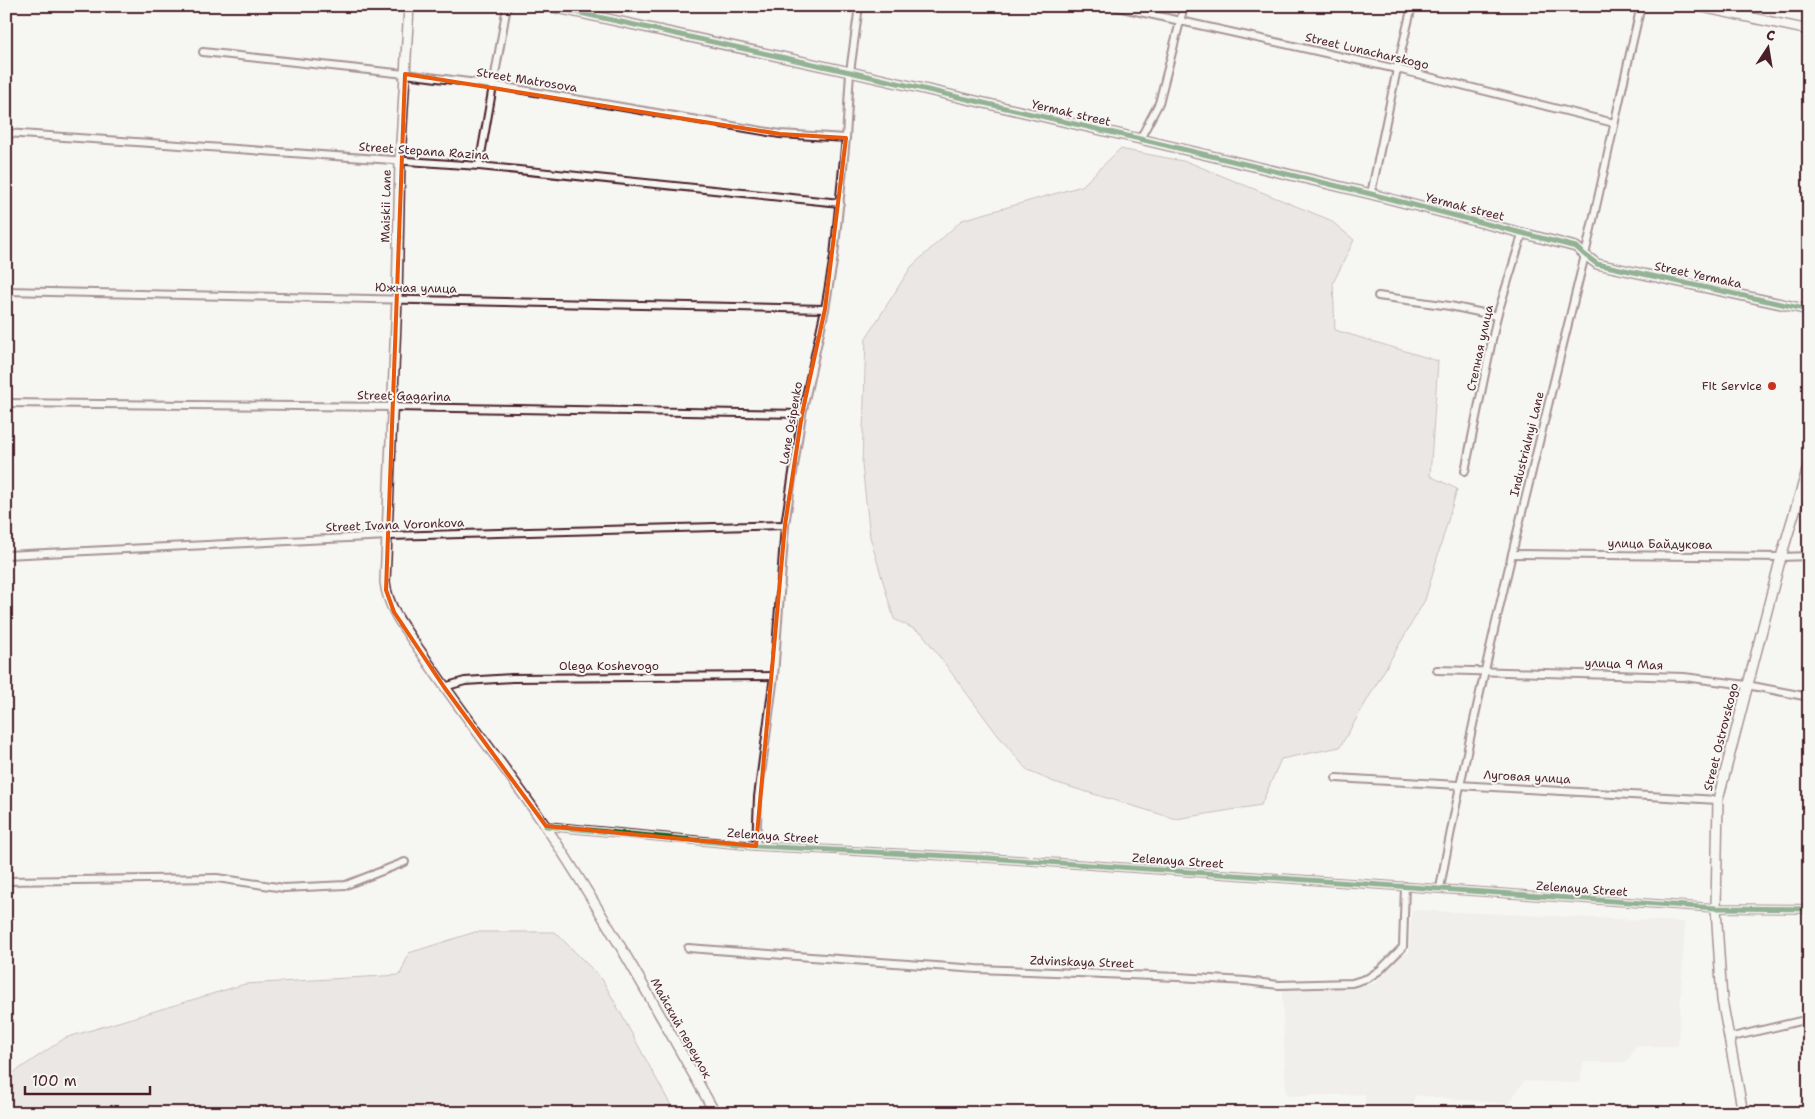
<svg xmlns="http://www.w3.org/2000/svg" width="1815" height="1119" font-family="'Shantell Sans',sans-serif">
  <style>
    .built { fill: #e9e6e3 }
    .green { fill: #ddd6d5; stroke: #947a80 }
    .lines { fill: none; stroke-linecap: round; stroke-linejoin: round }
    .minor-casing { stroke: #4a1f2b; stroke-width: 10 }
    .tertiary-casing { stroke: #4a1f2b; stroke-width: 12 }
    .secondary-casing { stroke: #4a1f2b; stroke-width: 12 }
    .minor { stroke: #f6f6f2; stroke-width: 6 }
    .tertiary { stroke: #f6f6f2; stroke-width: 9 }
    .secondary { stroke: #f6f6f2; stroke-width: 9 }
    .cycleway-casing { stroke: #f6f6f2; stroke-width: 8 }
    .cycleway { stroke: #1b5e20; stroke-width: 5 }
    .marked { fill: none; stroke: #e8590c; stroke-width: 4; stroke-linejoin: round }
    .poi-dot { fill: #c8321e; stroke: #f6f6f2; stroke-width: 2 }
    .labels { text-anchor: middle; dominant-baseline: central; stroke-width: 4; stroke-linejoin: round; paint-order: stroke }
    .street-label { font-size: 12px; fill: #4a1f2b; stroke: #f6f6f2 }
    .poi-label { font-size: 12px; fill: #4a1f2b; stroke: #f6f6f2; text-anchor: end }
  </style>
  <rect width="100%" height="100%" fill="#f6f6f2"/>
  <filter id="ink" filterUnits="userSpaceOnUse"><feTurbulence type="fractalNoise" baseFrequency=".02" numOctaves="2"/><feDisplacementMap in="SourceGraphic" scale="10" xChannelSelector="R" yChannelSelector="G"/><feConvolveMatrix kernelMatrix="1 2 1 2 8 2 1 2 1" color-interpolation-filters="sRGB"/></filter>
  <g filter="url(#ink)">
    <path class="built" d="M1412 910 1685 922 1678 1046H1636L1627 1062H1583L1580 1083 1524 1081 1508 1104 1415 1095 1411 1113H1366L1365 1094 1286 1096 1282 989 1375 984 1379 960 1409 953Z"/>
    <g class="green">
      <path d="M1120 149 1188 162 1330 220 1354 240 1333 283 1335 330 1438 361 1430 476 1457 489 1425 600 1340 747 1281 759 1261 805 1176 819 1054 782 1028 771 997 734 922 633 894 619 870 537 862 465 866 338 911 267 962 220 1082 186Z"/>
      <path d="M475 932H555L602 979 675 1113H6V1078L65 1038 245 984 400 975 409 953Z"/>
    </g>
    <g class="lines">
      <g class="minor-casing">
        <g id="minor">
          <path d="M1113 6 1397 69 1614 123"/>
          <path d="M203 52 405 74 493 85 780 134 846 138"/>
          <path d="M6 133 479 166 840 203"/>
          <path d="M1140 139 1159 103 1184 6"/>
          <path d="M479 166 507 6"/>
          <path d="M1371 194 1397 69 1412 6"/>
          <path d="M6 291 825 309"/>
          <path d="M1378 296 1450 306 1497 316"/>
          <path d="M6 403 393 407 802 414"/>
          <path d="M1465 471 1497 316 1523 232"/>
          <path d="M1512 554 1781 557 1809 556"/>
          <path d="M6 555 388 536 785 525"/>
          <path d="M1437 670 1684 677 1747 685 1809 697"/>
          <path d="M444 687 465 681 512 678 774 676"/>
          <path d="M1336 778 1718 800"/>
          <path d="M546 826 756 846 988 858 1716 908 1809 909"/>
          <path d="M756 846 758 797 774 676 785 525 802 414 825 309 834 256 846 138 850 72 859 6"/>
          <path d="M6 881 217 878 284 888 346 885 405 862"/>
          <path d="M1440 888C1479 677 1533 468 1584 259 1604 175 1621 90 1641 6"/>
          <path d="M688 948 977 969 1178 977 1246 981 1279 985 1352 983 1368 978 1380 970 1403 947 1405 886"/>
          <path d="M1728 1038 1809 1019"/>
        </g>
      </g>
      <g class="tertiary-casing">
        <g id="tertiary">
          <path d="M548 6 850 72 1140 139 1371 194 1576 247 1585 255 1597 264 1809 310"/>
          <path d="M1743 1113 1722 1000 1716 908 1718 800 1781 557 1809 464"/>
        </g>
      </g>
      <g class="secondary-casing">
        <g id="secondary">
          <path d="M409 6 400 160 397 299 385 582C388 611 409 634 425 658 463 715 507 769 546 827 607 919 661 1016 715 1113"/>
          <path d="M1697 6 1809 30"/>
        </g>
      </g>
      <use href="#minor" class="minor"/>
      <use href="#tertiary" class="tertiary"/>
      <use href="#secondary" class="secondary"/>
      <g class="cycleway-casing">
        <g id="cycleway">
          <path d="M548 6 850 72 1140 139 1371 194 1576 247 1585 255 1597 264 1809 310"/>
          <path d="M546 826 756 846 988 858 1716 908 1809 909"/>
        </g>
      </g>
      <use href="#cycleway" class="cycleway"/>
    </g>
  </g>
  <path d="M0 0H1815V1119H0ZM405 74 780 134 846 138 825 309 802 414 785 525 756 846 546 826 444 687 394 612 386 590Z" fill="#f6f6f2" fill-opacity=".55" fill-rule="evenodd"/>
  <path class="marked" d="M405 74 780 134 846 138 825 309 802 414 785 525 756 846 546 826 444 687 394 612 386 590Z"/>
  <circle class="poi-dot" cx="1772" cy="386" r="5"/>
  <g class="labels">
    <g class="street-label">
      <text transform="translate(1367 51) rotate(13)">Street Lunacharskogo</text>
      <text transform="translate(527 80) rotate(9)">Street Matrosova</text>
      <text transform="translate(1071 113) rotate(13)">Yermak street</text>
      <text transform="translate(424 151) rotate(4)">Street Stepana Razina</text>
      <text transform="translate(386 206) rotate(-89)">Maiskii Lane</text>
      <text transform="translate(1465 207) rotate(14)">Yermak street</text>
      <text transform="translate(1698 275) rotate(12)">Street Yermaka</text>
      <text transform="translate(416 288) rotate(1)">Южная улица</text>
      <text transform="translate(1480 348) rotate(-78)">Степная улица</text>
      <text transform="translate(404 396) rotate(1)">Street Gagarina</text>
      <text transform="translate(791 423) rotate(-80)">Lane Osipenko</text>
      <text transform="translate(1527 444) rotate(-76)">Industrialnyi Lane</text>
      <text transform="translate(395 525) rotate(-2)">Street Ivana Voronkova</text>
      <text transform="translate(1660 544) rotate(1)">улица Байдукова</text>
      <text transform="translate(1624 664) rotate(2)">улица 9 Мая</text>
      <text x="609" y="666">Olega Koshevogo</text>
      <text transform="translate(1721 737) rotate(-76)">Street Ostrovskogo</text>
      <text transform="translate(1527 777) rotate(3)">Луговая улица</text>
      <text transform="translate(773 836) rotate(4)">Zelenaya Street</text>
      <text transform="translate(1178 861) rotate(4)">Zelenaya Street</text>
      <text transform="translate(1582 889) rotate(4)">Zelenaya Street</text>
      <text transform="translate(1082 962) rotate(2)">Zdvinskaya Street</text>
      <text transform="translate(681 1028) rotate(61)">Майский переулок</text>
    </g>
    <g class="poi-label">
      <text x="1762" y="386">Fit Service</text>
    </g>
  </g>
  <rect width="1815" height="1119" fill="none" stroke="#f6f6f2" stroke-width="25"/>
  <rect x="12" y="12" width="1790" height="1094" fill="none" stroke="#4a1f2b" stroke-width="2" filter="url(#ink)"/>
  <g transform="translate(1768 48) rotate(12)" stroke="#f6f6f2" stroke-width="4" paint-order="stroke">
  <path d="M0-4L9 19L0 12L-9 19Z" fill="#4a1f2b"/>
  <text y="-8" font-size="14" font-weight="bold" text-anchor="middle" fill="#4a1f2b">С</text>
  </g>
  <path d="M25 1086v8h125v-8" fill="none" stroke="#4a1f2b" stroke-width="2.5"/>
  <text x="32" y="1086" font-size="15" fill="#4a1f2b" stroke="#f6f6f2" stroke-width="4" paint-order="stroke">100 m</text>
</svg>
